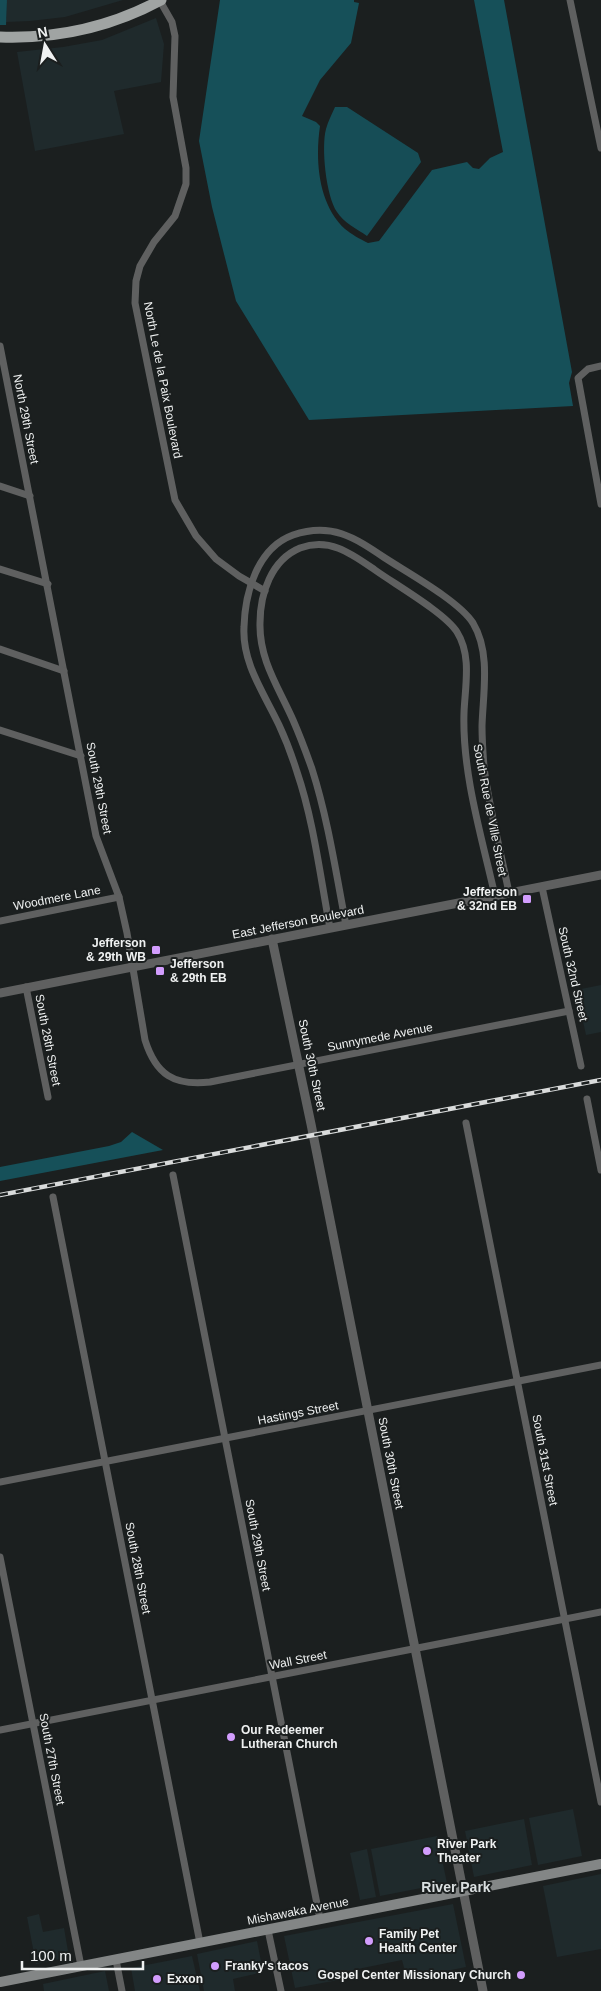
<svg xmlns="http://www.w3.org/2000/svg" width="601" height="1991" font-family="Helvetica,sans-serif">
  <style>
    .built { fill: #1f2a2c }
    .green { fill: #164d56 }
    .forest { fill: #165059 }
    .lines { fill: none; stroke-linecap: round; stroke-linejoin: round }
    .minor { stroke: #5f6060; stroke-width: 7 }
    .tertiary { stroke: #5f6060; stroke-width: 9 }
    .secondary { stroke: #838686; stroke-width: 10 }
    .primary { stroke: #a0a4a3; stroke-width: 11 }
    .rail-casing { stroke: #d9dbdb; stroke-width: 4.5 }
    .rail { stroke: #1b1f1f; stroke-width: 2.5; stroke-dasharray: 8; stroke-linecap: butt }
    .poi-dot { fill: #d29dfd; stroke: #1b1f1f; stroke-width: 2 }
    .labels { text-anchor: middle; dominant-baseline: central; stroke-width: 4; stroke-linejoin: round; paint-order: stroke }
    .street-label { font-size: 12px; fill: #eff1f1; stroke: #1b1f1f }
    .poi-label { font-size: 12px; font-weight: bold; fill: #eff1f1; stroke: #1b1f1f; text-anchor: start }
    .neighbourhood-label { font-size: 14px; font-weight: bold; fill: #dadfe0; stroke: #1b1f1f }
  </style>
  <rect width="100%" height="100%" fill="#1b1f1f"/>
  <g class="built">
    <path d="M7 0H123L65 17 30 21 6 22Z"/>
    <path d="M156 18 164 44 161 82 114 91 124 134 35 151 17 52 63 47 102 40Z"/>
    <path d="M601 985V1032L586 1035 576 990Z"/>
    <path d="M573 1809 582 1856 538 1865 529 1818Z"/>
    <path d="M524 1819 532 1865 474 1877 465 1831Z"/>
    <path d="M437 1836 447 1883 380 1896 371 1849Z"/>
    <path d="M367 1849 376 1897 360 1900 350 1853Z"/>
    <path d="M601 1874V1949L557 1957 543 1886Z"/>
    <path d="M453 1904 466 1967 407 1979 402 1960 343 1972 344 1979 295 1988 284 1936Z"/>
    <path d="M39 1914 43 1932 64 1928 69 1957 36 1964 27 1917Z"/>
    <path d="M257 1941 263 1972 233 1979 235 1991H204L197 1954Z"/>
    <path d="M192 1956 200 1991H135L131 1968Z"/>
    <path d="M105 1971 109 1991H44L43 1984Z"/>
  </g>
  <g class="green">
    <path d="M0 0H7L6 25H0Z"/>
    <path d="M335 107H347L418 153 421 162 367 236C357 229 343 222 337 212 326 196 321 147 326 129 328 121 332 114 335 107Z"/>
  </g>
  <g class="forest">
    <path d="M220 0H354V2L359 3 351 43 320 80 302 116 316 122 320 126C315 160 318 204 345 229 351 234 360 239 368 243L379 241 432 170 467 162 473 168 479 169 490 158 503 152 474 0H504L572 372 569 383 573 406 309 420 236 301 212 207 199 141Z"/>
    <path d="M132 1132 163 1150 0 1181V1167L109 1146 121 1142Z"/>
  </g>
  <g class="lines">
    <g class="minor">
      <path d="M570 0 601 148"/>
      <path d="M160 1 172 22 175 36 173 97 186 168V184L175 216 154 242 140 266 136 281 135 303 175 500 196 536 216 559 239 576 265 591"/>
      <path d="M0 346 96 836 119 897 127 933 145 1040C156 1075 174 1086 210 1082L569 1011"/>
      <path d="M601 366 588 369 578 378 601 504"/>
      <path d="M0 486 30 496"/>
      <path d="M0 569 48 584"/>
      <path d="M0 649 64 671"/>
      <path d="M0 730 81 756"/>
      <path d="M542 887 581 1066"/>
      <path d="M0 921 119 897"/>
      <path d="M346 925C336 873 328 819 312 769 306 752 300 736 293 720 279 688 259 660 260 623 260 594 271 560 300 548 330 537 352 554 375 570 396 585 445 613 457 632 472 656 465 686 464 713 462 773 482 838 495 896"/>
      <path d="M330 928C320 876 314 822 297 772 292 756 286 740 279 725 264 693 242 663 244 627 245 593 257 548 293 535 331 522 354 537 385 558 408 573 459 601 473 623 491 653 483 693 482 726 482 740 483 754 484 767 489 809 501 852 509 893"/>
      <path d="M26 987 48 1097"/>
      <path d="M587 1099 601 1170"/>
      <path d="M466 1123 601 1802"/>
      <path d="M173 1175 320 1919"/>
      <path d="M53 1197 200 1943"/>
      <path d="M0 1482 601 1365"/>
      <path d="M0 1557 81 1966"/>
      <path d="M0 1730 601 1612"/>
      <path d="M268 1930 281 1991"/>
      <path d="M116 1960 122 1991"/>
    </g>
    <g class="tertiary">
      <path d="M272 939 311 1124 483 1991"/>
      <path d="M0 993 601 875"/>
    </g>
    <path class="secondary" d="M0 1982 601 1864"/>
    <path class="primary" d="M0 37C57 39 111 27 161 0"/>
    <g class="rail-casing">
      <path id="rail" d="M0 1195 601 1080"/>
    </g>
    <use href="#rail" class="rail"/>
  </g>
  <g class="poi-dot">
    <rect x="522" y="894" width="10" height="10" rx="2.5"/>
    <rect x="151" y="945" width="10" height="10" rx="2.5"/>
    <rect x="155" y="966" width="10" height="10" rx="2.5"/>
    <circle cx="231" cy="1737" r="5"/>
    <circle cx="427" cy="1851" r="5"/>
    <circle cx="369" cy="1941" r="5"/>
    <circle cx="215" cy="1966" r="5"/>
    <circle cx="521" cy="1975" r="5"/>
    <circle cx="157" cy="1979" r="5"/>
  </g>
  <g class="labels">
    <g class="street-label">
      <text transform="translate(163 380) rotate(79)">North Le de la Paix Boulevard</text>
      <text transform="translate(26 419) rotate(79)">North 29th Street</text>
      <text transform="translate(99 788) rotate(79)">South 29th Street</text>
      <text transform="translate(490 810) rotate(79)">South Rue de Ville Street</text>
      <text transform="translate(57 898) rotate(-11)">Woodmere Lane</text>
      <text transform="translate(298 922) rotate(-11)">East Jefferson Boulevard</text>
      <text transform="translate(573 974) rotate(77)">South 32nd Street</text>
      <text transform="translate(380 1037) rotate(-11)">Sunnymede Avenue</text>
      <text transform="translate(48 1040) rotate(79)">South 28th Street</text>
      <text transform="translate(312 1065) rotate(78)">South 30th Street</text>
      <text transform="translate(298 1413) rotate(-11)">Hastings Street</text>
      <text transform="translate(545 1460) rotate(79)">South 31st Street</text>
      <text transform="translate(391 1463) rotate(79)">South 30th Street</text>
      <text transform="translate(258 1545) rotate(79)">South 29th Street</text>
      <text transform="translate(138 1568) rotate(79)">South 28th Street</text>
      <text transform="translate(298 1660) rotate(-11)">Wall Street</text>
      <text transform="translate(52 1759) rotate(79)">South 27th Street</text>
      <text transform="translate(298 1911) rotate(-11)">Mishawaka Avenue</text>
    </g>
    <g class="poi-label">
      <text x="517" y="892" text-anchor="end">Jefferson<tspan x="517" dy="14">&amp; 32nd EB</tspan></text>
      <text x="146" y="943" text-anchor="end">Jefferson<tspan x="146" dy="14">&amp; 29th WB</tspan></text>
      <text x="170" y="964">Jefferson<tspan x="170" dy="14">&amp; 29th EB</tspan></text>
      <text x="241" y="1730">Our Redeemer<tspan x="241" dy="14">Lutheran Church</tspan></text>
      <text x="437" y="1844">River Park<tspan x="437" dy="14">Theater</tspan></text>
      <text x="379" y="1934">Family Pet<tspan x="379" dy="14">Health Center</tspan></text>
      <text x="225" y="1966">Franky's tacos</text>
      <text x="511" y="1975" text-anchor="end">Gospel Center Missionary Church</text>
      <text x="167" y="1979">Exxon</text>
    </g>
    <g class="neighbourhood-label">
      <text x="456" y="1887">River Park</text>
    </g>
  </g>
  <g transform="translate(45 45) rotate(349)" stroke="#1b1f1f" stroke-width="4" paint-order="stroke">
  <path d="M0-4L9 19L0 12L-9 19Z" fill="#eff1f1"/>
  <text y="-8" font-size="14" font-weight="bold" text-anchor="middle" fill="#eff1f1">N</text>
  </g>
  <path d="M22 1961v8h121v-8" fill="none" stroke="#eff1f1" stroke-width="2.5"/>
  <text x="30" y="1961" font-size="15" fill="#eff1f1" stroke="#1b1f1f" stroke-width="4" paint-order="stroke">100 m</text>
</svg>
